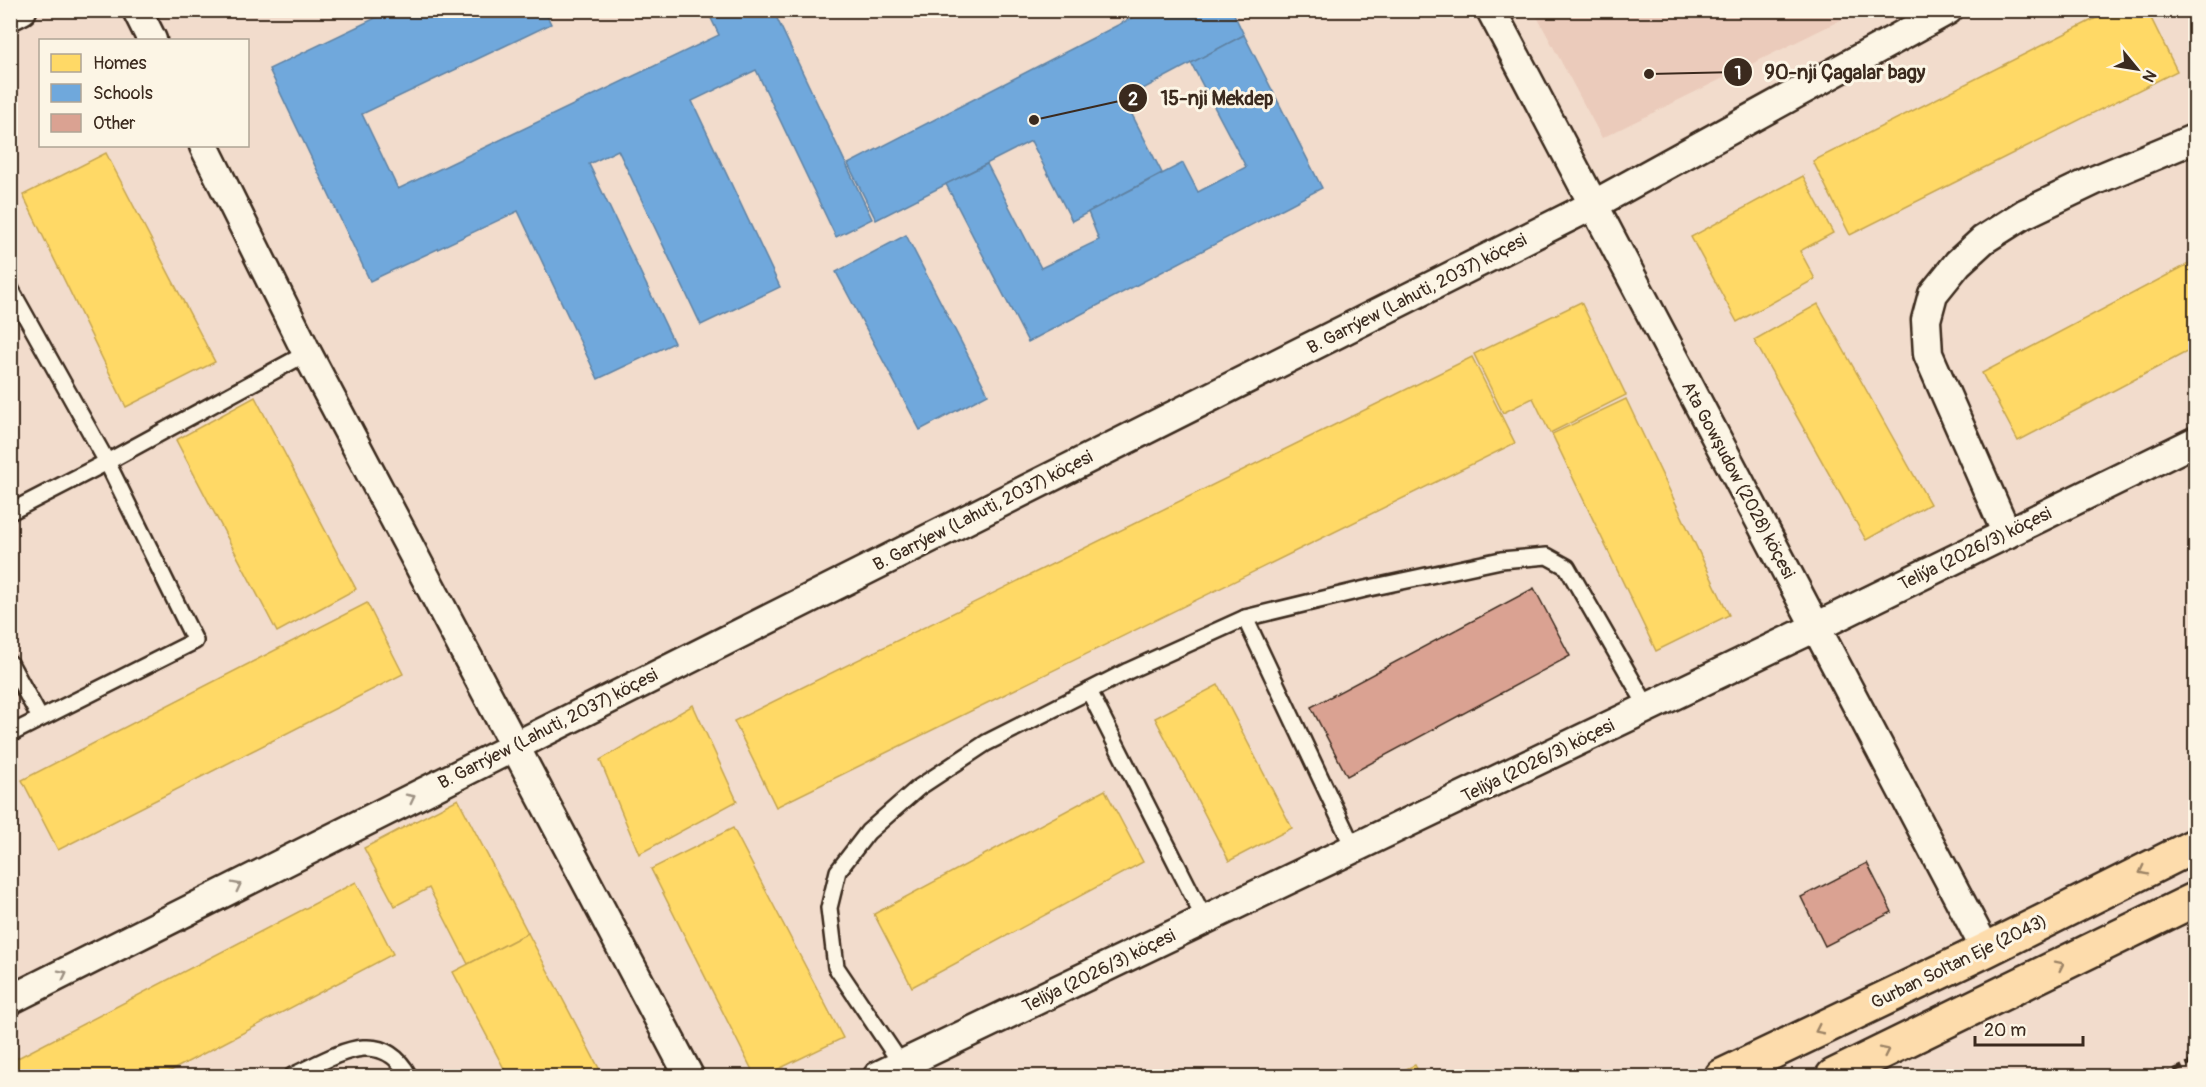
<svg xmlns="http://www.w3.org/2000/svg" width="2206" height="1087" font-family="Pangolin,sans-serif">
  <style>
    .built { fill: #ebcbbb }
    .homes { fill: #ffd966; stroke: #c4a450; stroke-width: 1.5 }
    .schools { fill: #6fa8dc; stroke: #5f82a3; stroke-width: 1.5 }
    .building { fill: #daa292; stroke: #3b2a1e; stroke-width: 1.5 }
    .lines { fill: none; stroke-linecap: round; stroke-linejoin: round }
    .lane-casing { stroke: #3b2a1e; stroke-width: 20 }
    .street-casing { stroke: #3b2a1e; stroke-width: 33 }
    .highway-casing { stroke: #3b2a1e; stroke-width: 38 }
    .lane { stroke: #fcf5e5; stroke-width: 15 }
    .street { stroke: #fcf5e5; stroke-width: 28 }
    .highway { stroke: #fddcac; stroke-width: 33 }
    .rail { stroke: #3b2a1e; stroke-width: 4.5; stroke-dasharray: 9 4.5; stroke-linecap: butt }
    .oneway { stroke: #9c9082 }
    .oneway2 { stroke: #9c8365 }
    .labels { text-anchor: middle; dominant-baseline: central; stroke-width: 6; stroke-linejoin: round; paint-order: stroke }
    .street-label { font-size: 18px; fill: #3b2a1e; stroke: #fcf5e5 }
    .leader { fill: none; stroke: #3b2a1e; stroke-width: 2 }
    .callout-dot { fill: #3b2a1e; stroke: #fcf5e5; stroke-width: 2 }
    .mark-label { font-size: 18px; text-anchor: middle; font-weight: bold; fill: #fff }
    .callout-label { font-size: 20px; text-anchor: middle; font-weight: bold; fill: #3b2a1e; stroke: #fcf5e5; stroke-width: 6; stroke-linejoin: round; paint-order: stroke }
  </style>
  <rect width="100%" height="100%" fill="#f2dccc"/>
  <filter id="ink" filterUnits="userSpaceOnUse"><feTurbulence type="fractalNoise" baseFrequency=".0167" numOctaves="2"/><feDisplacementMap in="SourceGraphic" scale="12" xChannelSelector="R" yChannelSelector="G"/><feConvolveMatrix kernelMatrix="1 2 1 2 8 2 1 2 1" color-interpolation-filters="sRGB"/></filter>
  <g filter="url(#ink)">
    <path class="built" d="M1534 11H1859L1602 138Z"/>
    <g class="homes">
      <path d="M2112 10H2147L2177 71 1850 235 1813 161Z"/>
      <path d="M106 153 215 362 126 407 23 195Z"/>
      <path d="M1803 176 1833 233 1800 251 1815 279 1737 322 1691 237Z"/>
      <path d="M2196 260V347L2018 441 1982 373Z"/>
      <path d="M1581 302 1626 395 1550 433 1533 398 1503 413 1474 354Z"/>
      <path d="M1818 304 1930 504 1866 540 1754 340Z"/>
      <path d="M1472 357 1515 443 776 807 734 721Z"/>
      <path d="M255 397 356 589 277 632 176 440Z"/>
      <path d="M1626 399 1729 615 1656 651 1552 434Z"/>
      <path d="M367 603 403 674 58 850 22 780Z"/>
      <path d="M1218 685 1292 828 1229 861 1155 718Z"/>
      <path d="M693 705 737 801 639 854 600 760Z"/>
      <path d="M1105 790 1143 862 912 987 874 914Z"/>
      <path d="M458 799 528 933 468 964 429 888 395 906 364 848Z"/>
      <path d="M733 828 843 1038 764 1076H755L651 869Z"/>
      <path d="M356 882 393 954 161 1076H10V1062Z"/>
      <path d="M528 933 603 1076H508L453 972Z"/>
      <path d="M1415 1065 1421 1076H1391Z"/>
    </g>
    <g class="schools">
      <path d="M392 10H544L551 24 362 114 398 189 719 35 707 10H773L872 219 836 237 756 70 692 101 780 287 701 325 618 150 589 164 674 343 598 379 518 211 370 281 269 69Z"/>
      <path d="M1147 10H1232L1244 35 1124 99 1162 173 1072 221 1031 141 876 220 848 164Z"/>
      <path d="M1244 35 1322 188 1028 342 946 184 987 164 1041 268 1099 240 1088 212 1183 163 1198 192 1246 167 1191 63Z"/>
      <path d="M906 235 988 394 920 430 836 272Z"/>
    </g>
    <g class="building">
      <path d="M1534 588 1570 656 1347 776 1311 707Z"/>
      <path d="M1867 863 1892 912 1825 946 1801 897Z"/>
    </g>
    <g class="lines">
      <g class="lane-casing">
        <g id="lane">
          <path d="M10 288 107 462 195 641 10 734"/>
          <path d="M10 512 107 462 307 353"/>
          <path d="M1245 618 1354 849"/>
          <path d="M10 663 40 718"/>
          <path d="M1089 691 1205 920"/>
          <path d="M902 1065 836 967 829 908 838 871 868 832 918 788 986 743 1128 671 1245 618 1365 589 1501 560 1547 556 1567 567 1648 708"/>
          <path d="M292 1076C332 1058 380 1023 409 1076"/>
        </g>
      </g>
      <g class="street-casing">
        <g id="street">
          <path d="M137 10 152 40"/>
          <path d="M1491 10 1986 950"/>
          <path d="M10 16 22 10"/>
          <path d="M204 146 307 353 689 1076"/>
          <path d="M2007 534 1928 354 1926 320 1933 294 1958 263 1983 240 2024 214 2093 181 2196 138"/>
          <path d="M10 1000 1593 205 1948 10"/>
          <path d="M878 1076 1816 627 2196 441"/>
        </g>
      </g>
      <g class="highway-casing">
        <g id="highway">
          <path d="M1722 1076 1986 950 2196 845"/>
          <path d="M1833 1076 2196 899"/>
        </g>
      </g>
      <use href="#lane" class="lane"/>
      <use href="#street" class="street"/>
      <use href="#highway" class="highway"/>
      <path class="rail" d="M2162 1076 2196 1060"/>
    </g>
    <defs><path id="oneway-chevron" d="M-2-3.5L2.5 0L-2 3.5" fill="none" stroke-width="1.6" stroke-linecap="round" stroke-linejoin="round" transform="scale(1.5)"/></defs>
    <g class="oneway">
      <use href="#oneway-chevron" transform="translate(411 798) rotate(-27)"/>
      <use href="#oneway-chevron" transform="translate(237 886) rotate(-27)"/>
      <use href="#oneway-chevron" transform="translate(63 974) rotate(-27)"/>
    </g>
    <g class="oneway2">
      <use href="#oneway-chevron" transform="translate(2143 871) rotate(153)"/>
      <use href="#oneway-chevron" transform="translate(2060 965) rotate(-26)"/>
      <use href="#oneway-chevron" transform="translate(1819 1030) rotate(154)"/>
      <use href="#oneway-chevron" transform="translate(1885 1051) rotate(-26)"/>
    </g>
  </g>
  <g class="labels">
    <g class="street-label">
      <text transform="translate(1417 294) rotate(-27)">B. Garrýew (Lahuti, 2037) köçesi</text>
      <text transform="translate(1738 480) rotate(62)">Ata Gowşudow (2028) köçesi</text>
      <text transform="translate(983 511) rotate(-27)">B. Garrýew (Lahuti, 2037) köçesi</text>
      <text transform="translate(1975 549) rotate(-26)">Teliýa (2026/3) köçesi</text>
      <text transform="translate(548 729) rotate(-27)">B. Garrýew (Lahuti, 2037) köçesi</text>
      <text transform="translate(1538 761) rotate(-26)">Teliýa (2026/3) köçesi</text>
      <text transform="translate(1959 962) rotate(-26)">Gurban Soltan Eje (2043)</text>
      <text transform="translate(1099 971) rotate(-26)">Teliýa (2026/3) köçesi</text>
    </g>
  </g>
  <path class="leader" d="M1649 74L1738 72M1034 120L1133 98"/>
  <g class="callout-dot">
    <circle cx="1649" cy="74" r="6"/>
    <circle cx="1034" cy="120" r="6"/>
    <circle cx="1738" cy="72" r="15"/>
    <circle cx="1133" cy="98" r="15"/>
  </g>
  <g class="mark-label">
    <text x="1738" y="79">1</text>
    <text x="1133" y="105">2</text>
  </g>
  <g class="callout-label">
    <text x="1845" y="79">90-nji Çagalar bagy</text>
    <text x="1217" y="105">15-nji Mekdep</text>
  </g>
  <rect width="2206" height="1087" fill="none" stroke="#fcf5e5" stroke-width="36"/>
  <rect x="18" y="18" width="2170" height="1051" fill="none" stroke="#3b2a1e" stroke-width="2" filter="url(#ink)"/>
  <rect x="39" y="39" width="210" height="108" fill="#fcf5e5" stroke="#afa495" stroke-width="1.5"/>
  <rect x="51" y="54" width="30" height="18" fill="#ffd966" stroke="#afa495" stroke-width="1.5"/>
  <text x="93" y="69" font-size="18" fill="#3b2a1e">Homes</text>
  <rect x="51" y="84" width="30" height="18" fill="#6fa8dc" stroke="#afa495" stroke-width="1.5"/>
  <text x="93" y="99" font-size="18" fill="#3b2a1e">Schools</text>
  <rect x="51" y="114" width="30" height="18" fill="#daa292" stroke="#afa495" stroke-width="1.5"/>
  <text x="93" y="129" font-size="18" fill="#3b2a1e">Other</text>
  <g transform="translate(2137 69) rotate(120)" stroke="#fcf5e5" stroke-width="4.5" paint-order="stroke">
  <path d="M0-4.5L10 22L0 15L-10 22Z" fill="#3b2a1e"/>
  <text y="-9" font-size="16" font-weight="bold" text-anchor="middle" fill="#3b2a1e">N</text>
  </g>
  <path d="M1975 1036v9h108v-9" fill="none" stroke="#3b2a1e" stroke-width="3"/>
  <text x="1984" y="1036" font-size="18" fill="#3b2a1e" stroke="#fcf5e5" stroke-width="4.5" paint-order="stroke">20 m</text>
</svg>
